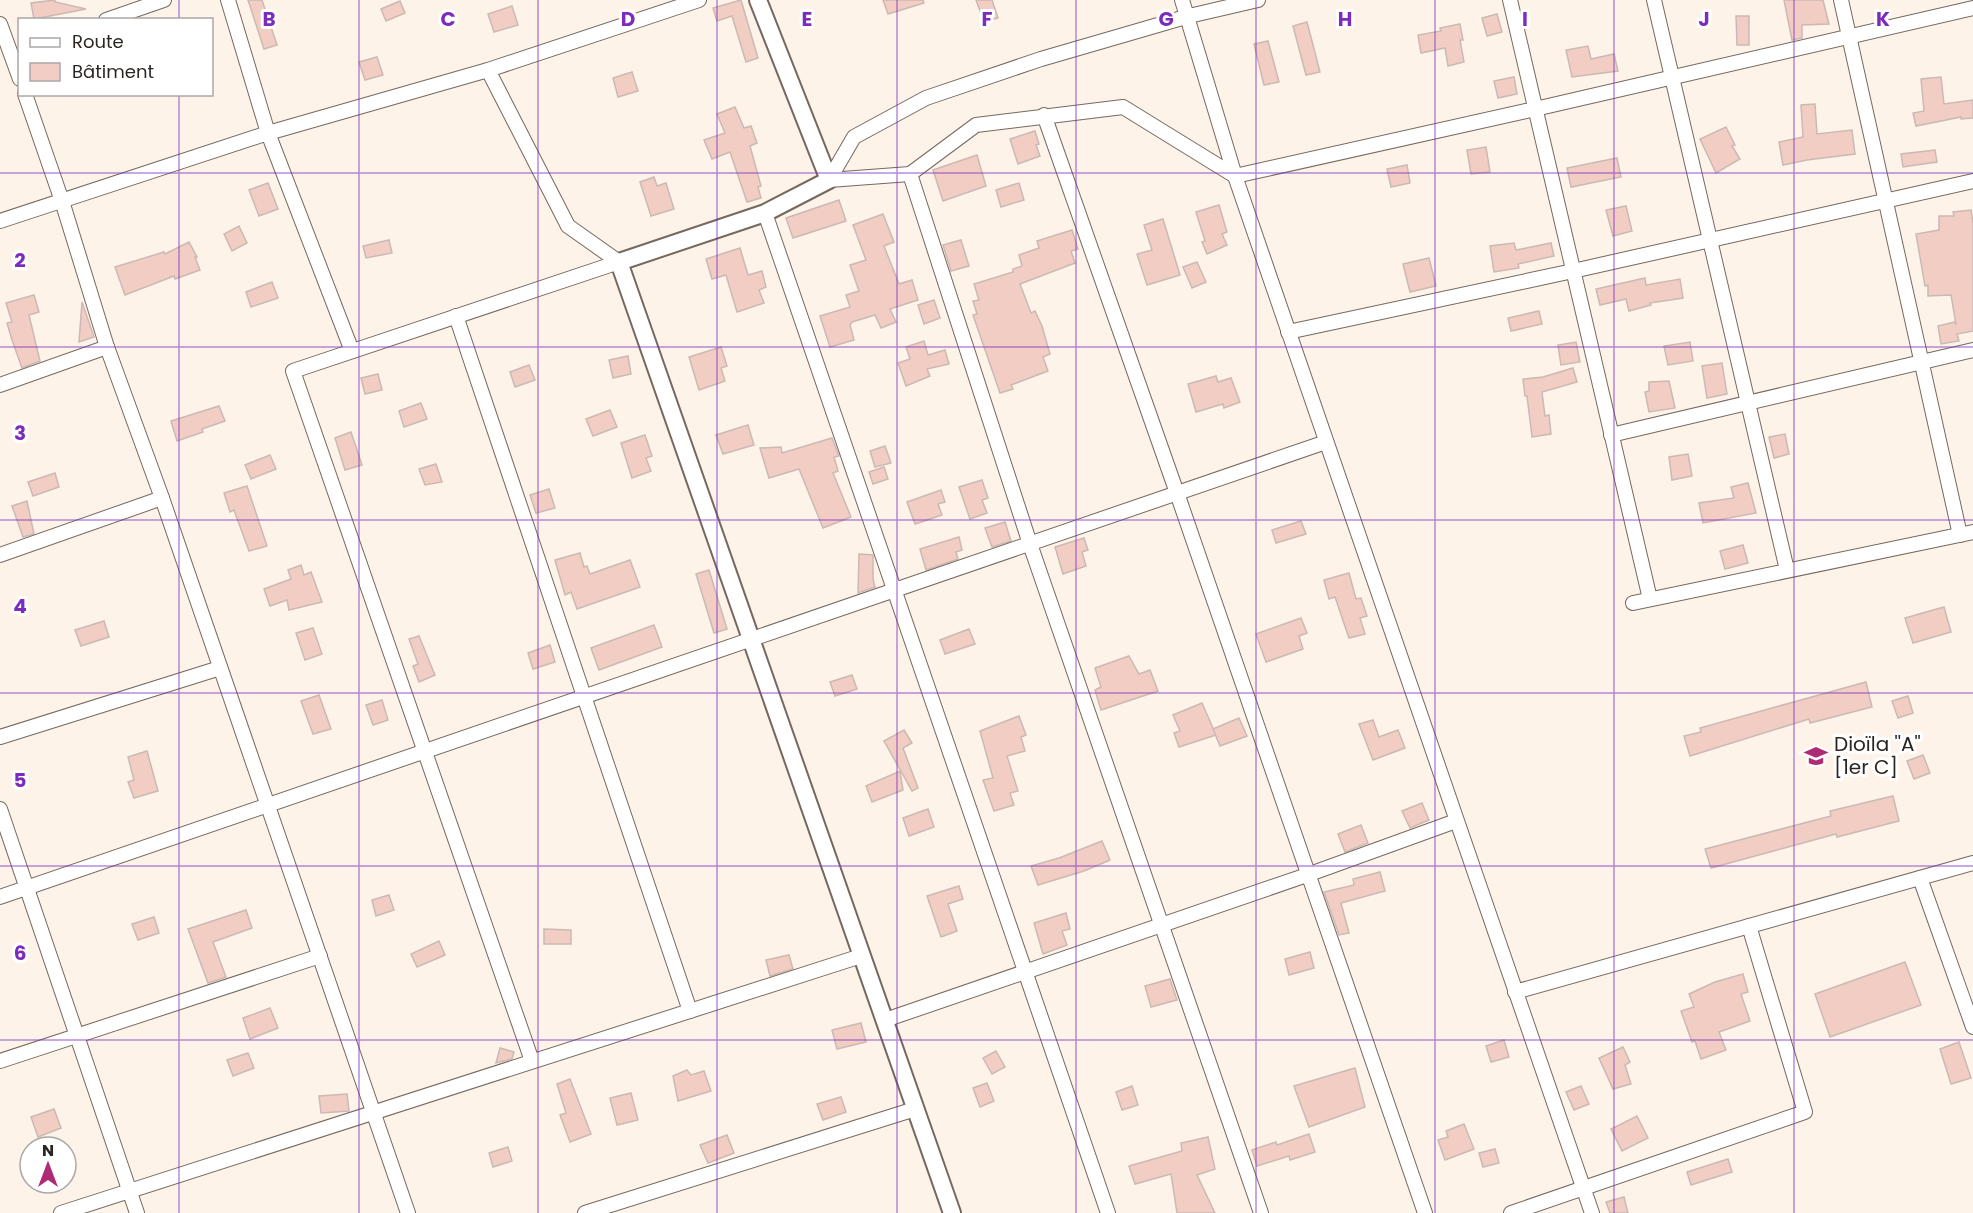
<svg xmlns="http://www.w3.org/2000/svg" width="1973" height="1213" font-family="Poppins,sans-serif">
  <style>
    .building { fill: #f2cdc3; stroke: #cbb9b4; stroke-width: 1.5 }
    .lines { fill: none; stroke-linecap: round; stroke-linejoin: round }
    .minor-casing { stroke: #75695f; stroke-width: 16 }
    .tertiary-casing { stroke: #75695f; stroke-width: 20 }
    .minor { stroke: #fff; stroke-width: 14 }
    .tertiary { stroke: #fff; stroke-width: 16 }
    .grid { fill: none; stroke: #7b2cbf; stroke-width: 1.5; stroke-opacity: 0.55 }
    .labels { text-anchor: middle; dominant-baseline: central; stroke-width: 6; stroke-linejoin: round; paint-order: stroke }
    .poi-label { font-size: 20px; fill: #2b2622; stroke: #fff; text-anchor: start }
    .grid-label { font-size: 20px; text-anchor: middle; font-weight: bold; fill: #7b2cbf; stroke: #fff; stroke-width: 6; stroke-linejoin: round; paint-order: stroke }
  </style>
  <rect width="100%" height="100%" fill="#fef3e9"/>
  <g class="building">
    <path d="M55 0V2L86 9 34 19 31 3Z"/>
    <path d="M248 0H262L277 45 264 49Z"/>
    <path d="M741 0 758 58 746 62 732 16 717 21 713 8Z"/>
    <path d="M883 0H923L924 3 888 14Z"/>
    <path d="M976 0H992L998 18 984 22Z"/>
    <path d="M1784 0H1823L1829 24 1802 25V38L1792 40Z"/>
    <path d="M400 1 405 13 386 21 381 9Z"/>
    <path d="M512 6 518 25 494 32 488 14Z"/>
    <path d="M1497 14 1502 32 1487 36 1482 18Z"/>
    <path d="M1736 16H1749V45H1737Z"/>
    <path d="M1307 22 1320 72 1306 75 1293 26Z"/>
    <path d="M1460 24 1463 40H1460L1464 62 1448 66 1445 48 1421 53 1418 35 1441 31 1440 28Z"/>
    <path d="M1268 41 1279 82 1264 85 1254 44Z"/>
    <path d="M1588 46 1591 59 1614 54 1618 71 1572 77 1566 50Z"/>
    <path d="M377 57 383 75 365 80 359 62Z"/>
    <path d="M632 72 638 91 618 97 613 78Z"/>
    <path d="M1514 77 1517 94 1498 98 1494 81Z"/>
    <path d="M1941 77 1944 104 1973 100V118L1961 119V117L1916 126 1913 113 1924 111 1921 79Z"/>
    <path d="M1815 104 1817 134 1852 130 1855 154 1807 160 1783 165 1779 142 1803 137 1801 105Z"/>
    <path d="M735 107 744 128 751 126 757 143 750 146 761 186 758 187 761 198 747 202 730 152 712 159 704 140 725 133 717 114Z"/>
    <path d="M1726 127 1735 145 1732 146 1740 159 1716 173 1700 139Z"/>
    <path d="M1035 131 1039 144 1036 145 1040 156 1018 164 1010 139Z"/>
    <path d="M1486 147 1490 172 1471 174 1467 150Z"/>
    <path d="M1935 150 1937 162 1903 167 1901 154Z"/>
    <path d="M977 155 986 186 943 201 933 170Z"/>
    <path d="M1617 158 1621 177 1571 187 1567 168Z"/>
    <path d="M1407 165 1410 183 1391 187 1387 169Z"/>
    <path d="M654 177 657 186 666 183 674 209 651 216 640 182Z"/>
    <path d="M268 183 278 209 259 216 249 190Z"/>
    <path d="M1019 183 1024 200 1001 207 996 190Z"/>
    <path d="M839 200 846 221 793 238 786 218Z"/>
    <path d="M1219 205 1227 232 1222 234 1227 245 1207 254 1202 242 1205 241 1196 212Z"/>
    <path d="M1626 206 1632 231 1613 236 1606 210Z"/>
    <path d="M1971 210 1973 223V331L1957 334 1959 341 1941 344 1938 326 1955 322 1956 325 1951 295 1928 296V285L1925 286 1916 234 1939 230V216H1954L1953 212Z"/>
    <path d="M883 214 894 242 884 246 899 284 912 280 918 300 890 309 896 322 881 328 875 315 852 322 850 325 854 340 830 347 820 316 850 307 846 295 859 291 850 265 866 260 853 225Z"/>
    <path d="M1163 219 1180 275 1147 285 1137 254 1152 250 1144 225Z"/>
    <path d="M239 226 247 243 232 251 224 234Z"/>
    <path d="M1072 230 1078 249 1071 251 1075 263 1020 284 1031 313 1035 311 1042 326 1050 354 1043 357 1048 371 1011 385 1013 389 1000 393 973 315 977 314 973 301 979 300 974 284 1013 272V269L1022 266 1019 255 1039 248 1037 241Z"/>
    <path d="M389 240 392 253 366 258 363 246Z"/>
    <path d="M961 240 969 266 951 271 943 245Z"/>
    <path d="M189 242 197 257H195L200 270 175 279 174 276 125 295 115 267 164 252 165 254Z"/>
    <path d="M1514 243 1516 250 1551 243 1554 256 1518 264 1519 268 1494 272 1490 246Z"/>
    <path d="M740 248 748 275 762 271 766 287 759 290 764 303 737 312 726 275 712 279 706 259Z"/>
    <path d="M1429 258 1436 286 1410 292 1403 264Z"/>
    <path d="M1197 262 1206 282 1192 288 1183 267Z"/>
    <path d="M1645 278 1646 285 1680 279 1683 298 1650 303 1651 305 1629 311 1626 299 1600 305 1596 289Z"/>
    <path d="M272 282 278 298 251 307 246 292Z"/>
    <path d="M34 295 39 312 29 315 40 361 22 368 12 340 7 323 12 322 6 303Z"/>
    <path d="M934 300 940 318 924 324 918 305Z"/>
    <path d="M82 302 94 337 79 342Z"/>
    <path d="M1539 311 1542 324 1511 331 1508 318Z"/>
    <path d="M924 341 928 355 945 350 949 364 927 369 930 376 906 386 898 363 910 359 906 347Z"/>
    <path d="M1576 342 1580 362 1561 365 1558 345Z"/>
    <path d="M1690 342 1693 361 1668 365 1664 346Z"/>
    <path d="M721 347 727 366 721 368 725 381 699 390 689 357Z"/>
    <path d="M628 356 631 374 613 378 609 360Z"/>
    <path d="M1722 363 1727 394 1707 398 1702 366Z"/>
    <path d="M529 365 535 380 515 387 510 372Z"/>
    <path d="M1573 368 1577 382 1542 392 1545 416 1549 415 1551 434 1532 437 1527 396H1525L1523 379 1543 377Z"/>
    <path d="M378 374 382 390 365 394 361 378Z"/>
    <path d="M1216 376 1218 382 1231 378 1240 402 1224 408 1223 404 1196 412 1188 384Z"/>
    <path d="M1669 381 1675 408 1649 412 1645 392 1649 391V382Z"/>
    <path d="M421 403 427 419 404 427 399 411Z"/>
    <path d="M219 406 225 421 202 429 203 432 177 441 171 421Z"/>
    <path d="M610 410 617 427 593 436 586 419Z"/>
    <path d="M748 425 754 445 723 454 716 435Z"/>
    <path d="M351 432 362 465 345 470 335 438Z"/>
    <path d="M1785 434 1789 454 1774 458 1769 437Z"/>
    <path d="M645 435 652 456 646 458 651 471 632 478 621 443Z"/>
    <path d="M832 438 839 456 834 457 838 471 833 473 851 517 823 528 799 469 769 478 760 448 781 447 782 453Z"/>
    <path d="M885 446 891 463 875 467 870 451Z"/>
    <path d="M1688 454 1692 476 1672 480 1669 457Z"/>
    <path d="M270 455 276 469 251 479 245 465Z"/>
    <path d="M436 464 442 482 425 485 419 469Z"/>
    <path d="M884 467 888 479 873 484 869 472Z"/>
    <path d="M55 473 59 487 33 496 28 482Z"/>
    <path d="M982 480 988 498 982 500 987 513 970 519 959 487Z"/>
    <path d="M1748 483 1756 513 1703 523 1699 503 1734 498 1731 487Z"/>
    <path d="M247 486 267 546 249 551 234 510 230 512 224 493Z"/>
    <path d="M549 489 555 508 536 513 530 495Z"/>
    <path d="M941 490 945 502 938 504 942 515 915 524 907 502Z"/>
    <path d="M27 501 34 534 23 537 12 506Z"/>
    <path d="M1301 521 1306 534 1276 543 1272 530Z"/>
    <path d="M1005 522 1011 541 992 547 985 528Z"/>
    <path d="M959 537 962 550 956 552 958 559 926 570 920 549Z"/>
    <path d="M1084 538 1088 550 1082 552 1086 566 1063 574 1055 547Z"/>
    <path d="M1743 545 1748 563 1725 569 1720 551Z"/>
    <path d="M580 553 584 567 587 566 590 574 630 560 640 587 577 609 571 592 565 595 555 560Z"/>
    <path d="M859 554 873 555V579L875 587 858 593Z"/>
    <path d="M301 565 304 575 311 572 322 602 289 610 287 600 270 606 264 589 291 579 288 570Z"/>
    <path d="M709 570 727 629 714 633 696 574Z"/>
    <path d="M1349 573 1356 599 1361 598 1367 616 1360 618 1365 634 1349 638 1335 597 1329 599 1324 580Z"/>
    <path d="M1944 607 1951 632 1913 643 1905 618Z"/>
    <path d="M1301 618 1307 633 1299 636 1303 649 1266 662 1256 634Z"/>
    <path d="M104 621 109 637 81 646 75 630Z"/>
    <path d="M654 625 662 647 599 670 591 648Z"/>
    <path d="M313 628 322 654 305 660 296 633Z"/>
    <path d="M969 629 975 644 945 654 940 640Z"/>
    <path d="M419 636 435 675 419 682 413 666 418 664 409 639Z"/>
    <path d="M550 645 555 662 533 669 528 653Z"/>
    <path d="M1129 656 1139 674 1150 670 1158 691 1101 710 1095 690 1101 687 1095 668Z"/>
    <path d="M852 675 857 689 835 696 830 682Z"/>
    <path d="M1866 682 1872 707 1810 723 1809 719 1690 756 1684 736 1701 732 1700 728Z"/>
    <path d="M319 695 331 729 313 734 301 701Z"/>
    <path d="M1908 696 1913 713 1898 718 1892 701Z"/>
    <path d="M382 700 388 720 373 725 366 705Z"/>
    <path d="M1202 703 1216 735 1179 747 1174 733 1180 731 1173 715Z"/>
    <path d="M1019 716 1026 735 1021 737 1025 751 1007 756 1018 791 1010 793 1014 805 994 811 983 780 993 778 980 731Z"/>
    <path d="M1239 718 1247 736 1220 746 1213 729Z"/>
    <path d="M1373 720 1379 737 1398 730 1405 748 1373 760 1359 724Z"/>
    <path d="M904 730 912 743 903 748 918 788 912 791 884 741Z"/>
    <path d="M147 751 158 791 134 798 128 782 134 780 128 757Z"/>
    <path d="M1923 755 1930 773 1914 779 1907 761Z"/>
    <path d="M900 771 903 790 872 802 866 786Z"/>
    <path d="M1893 796 1899 821 1837 837 1836 834 1711 868 1705 849 1831 816 1830 811Z"/>
    <path d="M1422 803 1429 820 1410 828 1402 811Z"/>
    <path d="M928 809 934 827 909 836 903 818Z"/>
    <path d="M1361 825 1368 843 1345 852 1338 834Z"/>
    <path d="M1102 841 1110 860 1084 871 1038 885 1031 866 1059 858Z"/>
    <path d="M1380 872 1385 891 1341 903 1349 933 1339 935 1324 892 1354 885 1353 879Z"/>
    <path d="M959 886 963 899 948 904 957 931 941 937 927 896Z"/>
    <path d="M389 895 394 910 376 916 372 900Z"/>
    <path d="M246 910 252 928 213 942 226 977 208 983 188 929Z"/>
    <path d="M1066 913 1070 929 1062 931 1067 945 1043 954 1034 923Z"/>
    <path d="M154 917 159 933 138 940 132 924Z"/>
    <path d="M544 929 571 930V944H544Z"/>
    <path d="M439 941 445 955 417 967 411 954Z"/>
    <path d="M1310 952 1314 968 1289 975 1285 959Z"/>
    <path d="M789 955 793 969 770 976 766 960Z"/>
    <path d="M1905 962 1921 1005 1830 1037 1815 994Z"/>
    <path d="M1743 974 1748 992 1741 994 1750 1021 1719 1032 1726 1050 1701 1059 1695 1041 1692 1042 1681 1011 1694 1007 1689 994 1715 982Z"/>
    <path d="M1170 979 1177 1000 1151 1007 1145 986Z"/>
    <path d="M270 1008 278 1028 250 1039 243 1018Z"/>
    <path d="M861 1023 866 1042 837 1049 832 1030Z"/>
    <path d="M1504 1040 1509 1057 1491 1062 1486 1046Z"/>
    <path d="M1959 1042 1971 1078 1951 1084 1940 1049Z"/>
    <path d="M1623 1047 1630 1062 1625 1065 1631 1084 1613 1089 1599 1058Z"/>
    <path d="M500 1048 514 1052 512 1059 496 1063Z"/>
    <path d="M996 1051 1005 1067 992 1074 983 1058Z"/>
    <path d="M248 1053 254 1068 233 1076 227 1060Z"/>
    <path d="M1355 1068 1365 1107 1309 1127 1294 1086Z"/>
    <path d="M687 1070 691 1075 704 1071 711 1091 678 1101 673 1076Z"/>
    <path d="M570 1079 591 1134 570 1142 560 1115 566 1113 557 1084Z"/>
    <path d="M987 1083 994 1101 980 1107 973 1088Z"/>
    <path d="M1132 1086 1138 1105 1122 1110 1116 1092Z"/>
    <path d="M1581 1086 1589 1104 1574 1110 1566 1092Z"/>
    <path d="M631 1093 638 1120 617 1125 610 1098Z"/>
    <path d="M347 1094 349 1111 321 1113 319 1096Z"/>
    <path d="M841 1097 846 1112 823 1120 817 1104Z"/>
    <path d="M54 1109 61 1128 38 1137 31 1117Z"/>
    <path d="M1637 1116 1648 1138 1622 1151 1611 1129Z"/>
    <path d="M1464 1124 1474 1149 1445 1160 1438 1140 1448 1137 1446 1131Z"/>
    <path d="M1309 1134 1315 1152 1290 1160 1289 1156 1257 1166 1252 1150 1276 1142 1277 1145Z"/>
    <path d="M727 1135 734 1153 708 1163 700 1145Z"/>
    <path d="M1208 1137 1215 1169 1197 1175 1215 1213H1177L1171 1174 1135 1184 1129 1166 1182 1151 1181 1143Z"/>
    <path d="M508 1147 512 1161 493 1167 489 1153Z"/>
    <path d="M1495 1149 1499 1163 1483 1167 1479 1153Z"/>
    <path d="M1728 1159 1732 1172 1691 1185 1687 1172Z"/>
    <path d="M1624 1197 1628 1213H1610L1606 1202Z"/>
  </g>
  <g class="lines">
    <g class="minor-casing">
      <g id="minor">
        <path d="M228 0 268 133 352 351"/>
        <path d="M1182 0 1235 176 1592 1213"/>
        <path d="M1510 0 1650 599"/>
        <path d="M1654 0 1787 570"/>
        <path d="M1841 0 1960 535"/>
        <path d="M106 20 164 0"/>
        <path d="M0 24 20 79"/>
        <path d="M488 70 568 226 619 262"/>
        <path d="M25 94 62 201 107 347 162 498 408 1213"/>
        <path d="M1044 115 1177 493 1425 1213"/>
        <path d="M910 174 1030 544 1261 1213"/>
        <path d="M829 180 910 174 976 125 1123 107 1235 176 1535 109 1973 8"/>
        <path d="M829 180 854 137 926 98 1041 59 1189 16 1258 0"/>
        <path d="M765 213 1108 1213"/>
        <path d="M0 221 268 133 488 70 699 0"/>
        <path d="M456 316 690 1011"/>
        <path d="M1288 332 1573 271 1973 181"/>
        <path d="M0 385 107 347"/>
        <path d="M1611 435 1973 350"/>
        <path d="M0 555 162 498"/>
        <path d="M1633 603 1973 532"/>
        <path d="M0 737 220 668"/>
        <path d="M0 809 137 1213"/>
        <path d="M1920 878 1973 1027"/>
        <path d="M0 897 1326 442"/>
        <path d="M1515 992 1973 863"/>
        <path d="M885 1020 1307 875 1456 821"/>
        <path d="M0 1061 320 956"/>
        <path d="M532 1061 293 371 619 262"/>
        <path d="M61 1213 861 956"/>
        <path d="M585 1213 915 1109"/>
        <path d="M1511 1213 1805 1112 1749 926"/>
      </g>
    </g>
    <g class="tertiary-casing">
      <path id="tertiary" d="M758 0 829 180 765 213 619 262 952 1213"/>
    </g>
    <use href="#minor" class="minor"/>
    <use href="#tertiary" class="tertiary"/>
  </g>
  <path class="grid" d="M179 0V20M359 0V1213M538 0V1213M717 0V1213M897 0V1213M1076 0V1213M1256 0V1213M1435 0V1213M1614 0V1213M1794 0V1213M179 94V1213M0 173H1973M0 347H1973M0 520H1973M0 693H1973M0 866H1973M0 1040H1973"/>
  <defs>
    <g id="school-bare" transform="scale(1.8)"><path d="M0-5L7-2L0 1L-7-2ZM-4 1L0 2.5L4 1V4Q0 6-4 4Z" fill="#ad2b75" stroke="#fff" stroke-width="2.5" paint-order="stroke"/></g>
  </defs>
  <g fill-rule="evenodd">
    <use href="#school-bare" x="1816" y="756"/>
  </g>
  <g class="labels">
    <g class="poi-label">
      <text x="1834" y="744">Dioïla ''A''<tspan x="1834" dy="23">[1er C]</tspan></text>
    </g>
  </g>
  <g class="grid-label">
    <text x="269" y="26">B</text>
    <text x="448" y="26">C</text>
    <text x="628" y="26">D</text>
    <text x="807" y="26">E</text>
    <text x="987" y="26">F</text>
    <text x="1166" y="26">G</text>
    <text x="1345" y="26">H</text>
    <text x="1525" y="26">I</text>
    <text x="1704" y="26">J</text>
    <text x="1883" y="26">K</text>
    <text x="20" y="267">2</text>
    <text x="20" y="440">3</text>
    <text x="20" y="613">4</text>
    <text x="20" y="787">5</text>
    <text x="20" y="960">6</text>
  </g>
  <rect x="18" y="18" width="195" height="78" fill="#ffffff" stroke="#aaa8a7" stroke-width="1.5"/>
  <rect x="30" y="38" width="30" height="9" fill="#ffffff" stroke="#aaa8a7" stroke-width="1.5"/>
  <text x="72" y="48" font-size="18" fill="#2b2622">Route</text>
  <rect x="30" y="63" width="30" height="18" fill="#f2cdc3" stroke="#aaa8a7" stroke-width="1.5"/>
  <text x="72" y="78" font-size="18" fill="#2b2622">Bâtiment</text>
  <g transform="translate(48 1165)"><circle r="28" fill="#ffffff" stroke="#aaa8a7" stroke-width="1.5"/>
  <path d="M0-4.5L10 22L0 15L-10 22Z" fill="#ad2b75"/>
  <text y="-9" font-size="16" font-weight="bold" text-anchor="middle" fill="#2b2622">N</text>
  </g>
</svg>
